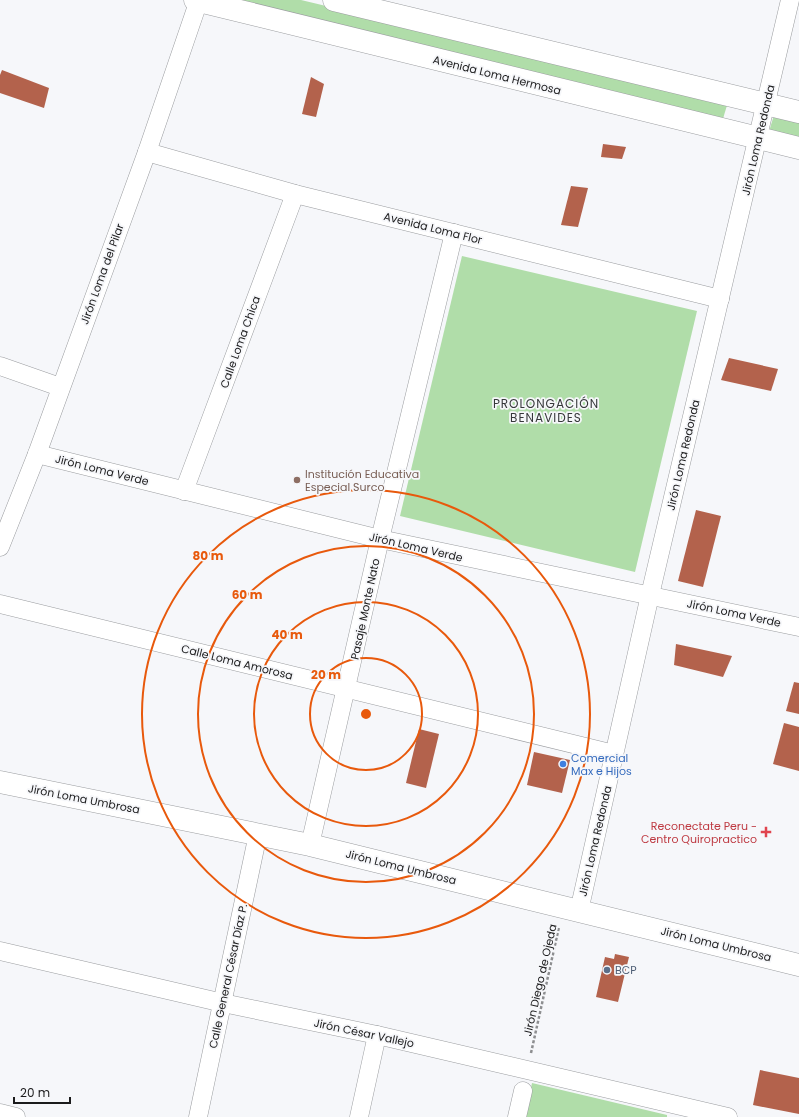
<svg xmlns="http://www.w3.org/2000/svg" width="799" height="1117" font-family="Poppins,sans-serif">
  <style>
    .green { fill: #b0dda9 }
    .building { fill: #b3624c }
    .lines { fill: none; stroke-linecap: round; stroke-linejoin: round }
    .street-casing { stroke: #9b9da0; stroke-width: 19 }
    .secondary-casing { stroke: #9b9da0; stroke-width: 23 }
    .path { stroke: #8d8e90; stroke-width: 2.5; stroke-dasharray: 3 2; stroke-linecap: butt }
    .street { stroke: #fff; stroke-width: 18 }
    .secondary { stroke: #fff; stroke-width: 22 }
    .ring { fill: none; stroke: #e8590c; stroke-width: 2 }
    .education-dot { fill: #8d6e63; stroke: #f6f7fa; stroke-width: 1.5 }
    .shop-dot { fill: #3f7fe0; stroke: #f6f7fa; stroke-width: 1.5 }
    .health-dot { fill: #e0444e; stroke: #f6f7fa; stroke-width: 1.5 }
    .service-dot { fill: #5c6f8a; stroke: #f6f7fa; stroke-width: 1.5 }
    .labels { text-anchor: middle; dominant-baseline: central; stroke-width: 3.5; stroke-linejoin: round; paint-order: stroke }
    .street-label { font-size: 11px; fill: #1b1b1c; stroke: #f6f7fa }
    .education-label { font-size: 11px; fill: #785e54; stroke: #f6f7fa; text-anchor: start }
    .shop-label { font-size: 11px; fill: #366cbe; stroke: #f6f7fa; text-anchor: start }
    .health-label { font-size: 11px; fill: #be3a42; stroke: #f6f7fa; text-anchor: end }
    .service-label { font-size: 11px; fill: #4e5e75; stroke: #f6f7fa; text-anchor: start }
    .neighbourhood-label { font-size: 12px; letter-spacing: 1px; fill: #36383a; stroke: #f6f7fa }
    .centre { fill: #e8590c; stroke: #f6f7fa; stroke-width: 2 }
    .ring-label { font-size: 12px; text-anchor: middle; font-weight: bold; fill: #e8590c; stroke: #f6f7fa; stroke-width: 3.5; stroke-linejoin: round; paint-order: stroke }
  </style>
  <rect width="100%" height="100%" fill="#f6f7fa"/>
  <g class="green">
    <path d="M233 0H301L728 102 722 122Z"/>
    <path d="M775 112 799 118V147L766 141Z"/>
    <path d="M462 256 697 311 635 572 400 516Z"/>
    <path d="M532 1083 667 1115V1117H525Z"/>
  </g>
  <g class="building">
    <path d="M2 70 49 88 44 108 0 93V75Z"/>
    <path d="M311 77 324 84 316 117 302 114Z"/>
    <path d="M603 144 626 147 622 159 601 157Z"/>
    <path d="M571 186 588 188 578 227 561 225Z"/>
    <path d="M729 358 778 369 771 391 721 380Z"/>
    <path d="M696 510 721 516 703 587 678 581Z"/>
    <path d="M676 644 732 656 723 677 674 665Z"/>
    <path d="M794 682 799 683V714L786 711Z"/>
    <path d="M784 723 799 727V771L773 764Z"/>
    <path d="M419 729 439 734 426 788 406 783Z"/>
    <path d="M534 752 570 760 562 793 527 785Z"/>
    <path d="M615 954 629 957 618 1002 596 997 605 957 614 959Z"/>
    <path d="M760 1070 799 1078V1114L753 1105Z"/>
  </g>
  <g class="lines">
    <g class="street-casing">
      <g id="street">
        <path d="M147 152 295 194 720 299"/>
        <path d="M0 366 60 387"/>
        <path d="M37 454 380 539 799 627"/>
        <path d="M184 491 295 194"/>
        <path d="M0 547 37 454 147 152 199 0"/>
        <path d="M0 604 614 754"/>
        <path d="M310 845 380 539 454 233"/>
        <path d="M579 911 650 595 790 0"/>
        <path d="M0 951 223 1003 377 1035 728 1117"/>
        <path d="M0 1113 16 1117"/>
        <path d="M198 1117 258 834"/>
        <path d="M359 1117 377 1035"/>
        <path d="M517 1117 523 1091"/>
      </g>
    </g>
    <g class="secondary-casing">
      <g id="secondary">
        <path d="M195 0 799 148"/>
        <path d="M334 0 799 112"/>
        <path d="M0 782 310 845 799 965"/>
      </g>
    </g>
    <path class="path" d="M531 1053 559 927"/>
    <use href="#street" class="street"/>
    <use href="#secondary" class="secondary"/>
  </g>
  <g class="ring">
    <circle cx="366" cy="714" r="56"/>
    <circle cx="366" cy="714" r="112"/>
    <circle cx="366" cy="714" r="168"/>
    <circle cx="366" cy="714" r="224"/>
  </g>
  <circle class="education-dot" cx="297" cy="480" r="4"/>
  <circle class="shop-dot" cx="563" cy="764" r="4"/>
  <path class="health-dot" d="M764 826h4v4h4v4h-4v4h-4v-4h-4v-4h4z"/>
  <circle class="service-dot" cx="607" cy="970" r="4"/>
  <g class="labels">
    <g class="street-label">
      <text transform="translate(497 75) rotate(14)">Avenida Loma Hermosa</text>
      <text transform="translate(758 140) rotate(-77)">Jirón Loma Redonda</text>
      <text transform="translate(433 228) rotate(14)">Avenida Loma Flor</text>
      <text transform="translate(102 274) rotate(-70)">Jirón Loma del Pilar</text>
      <text transform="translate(240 342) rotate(-70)">Calle Loma Chica</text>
      <text transform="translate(683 455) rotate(-77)">Jirón Loma Redonda</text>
      <text transform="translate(102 470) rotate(14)">Jirón Loma Verde</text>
      <text transform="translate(416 547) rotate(13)">Jirón Loma Verde</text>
      <text transform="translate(365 609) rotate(-78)">Pasaje Monte Nato</text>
      <text transform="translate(734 613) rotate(12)">Jirón Loma Verde</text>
      <text transform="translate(237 662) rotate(14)">Calle Loma Amorosa</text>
      <text transform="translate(84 799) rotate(11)">Jirón Loma Umbrosa</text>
      <text transform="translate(595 841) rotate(-77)">Jirón Loma Redonda</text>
      <text transform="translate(401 867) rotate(14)">Jirón Loma Umbrosa</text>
      <text transform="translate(716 944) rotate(14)">Jirón Loma Umbrosa</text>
      <text transform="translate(228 976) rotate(-78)">Calle General César Díaz P.</text>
      <text transform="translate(540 980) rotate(-77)">Jirón Diego de Ojeda</text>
      <text transform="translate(364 1033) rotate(12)">Jirón César Vallejo</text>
    </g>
    <g class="education-label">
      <text x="305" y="474">Institución Educativa<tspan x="305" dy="13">Especial Surco</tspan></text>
    </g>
    <g class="shop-label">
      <text x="571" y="758">Comercial<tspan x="571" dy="13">Max e Hijos</tspan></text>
    </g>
    <g class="health-label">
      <text x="757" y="826">Reconectate Peru -<tspan x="757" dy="13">Centro Quiropractico</tspan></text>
    </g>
    <g class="service-label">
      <text x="615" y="970">BCP</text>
    </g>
    <g class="neighbourhood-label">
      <text x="546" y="403">PROLONGACIÓN<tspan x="546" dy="14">BENAVIDES</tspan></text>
    </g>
  </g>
  <circle cx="366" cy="714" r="6" class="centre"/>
  <g class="ring-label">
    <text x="208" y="560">80 m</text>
    <text x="247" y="599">60 m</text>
    <text x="287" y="639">40 m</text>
    <text x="326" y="679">20 m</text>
  </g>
  <path d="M14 1097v6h56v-6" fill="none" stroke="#1b1b1c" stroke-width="2"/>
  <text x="20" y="1097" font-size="12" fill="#1b1b1c" stroke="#f6f7fa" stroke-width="3" paint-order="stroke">20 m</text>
</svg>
